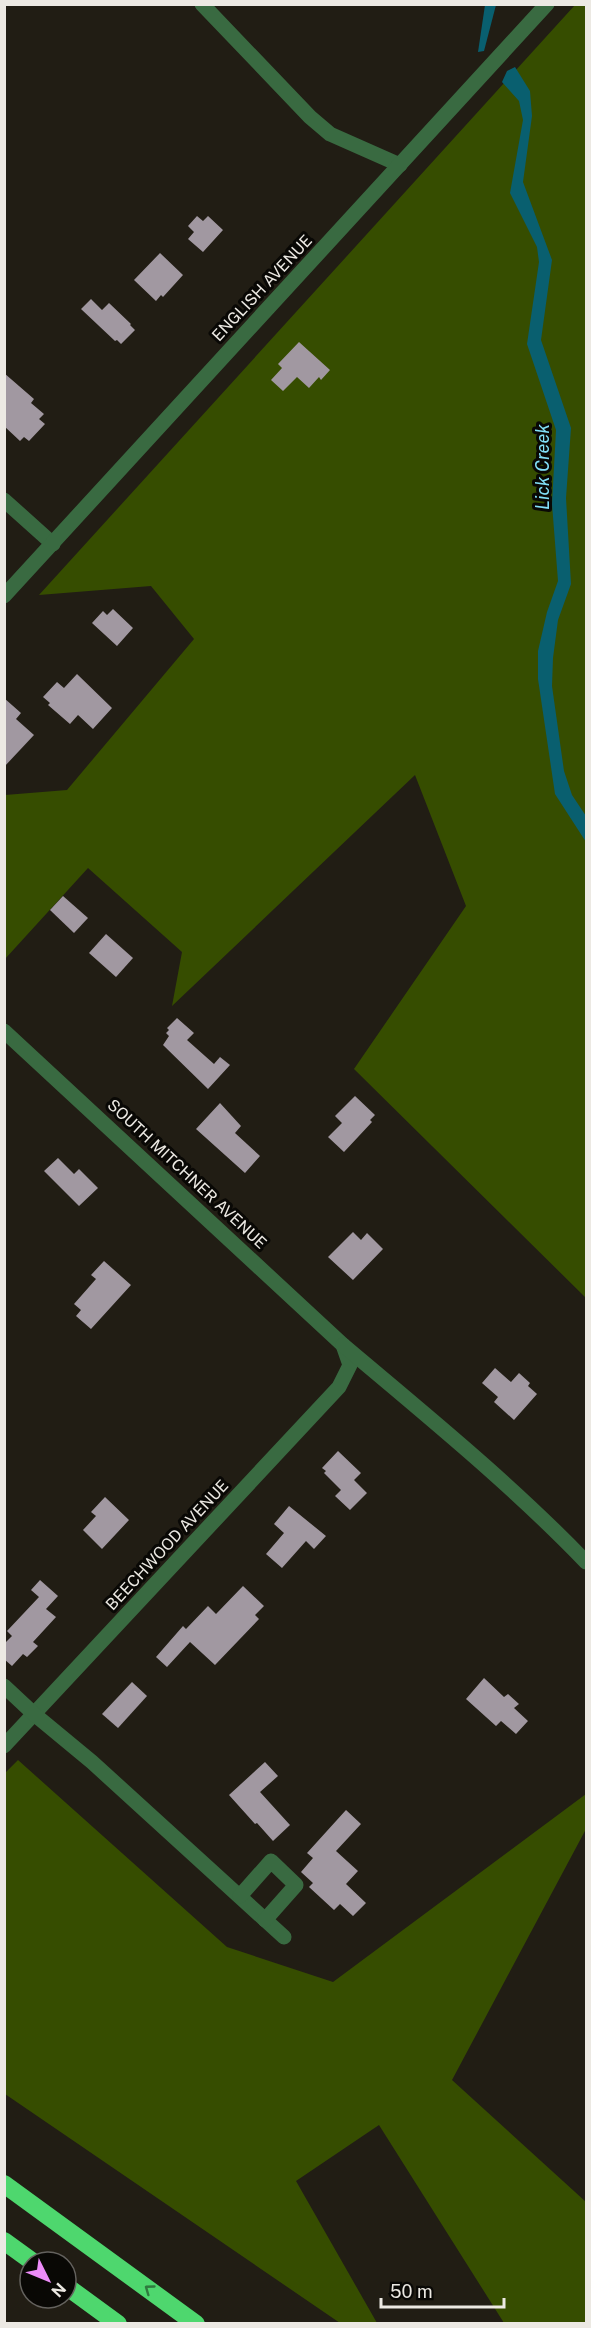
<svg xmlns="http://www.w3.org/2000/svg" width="591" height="2328" font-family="'Public Sans',sans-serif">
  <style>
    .green { fill: #364d00 }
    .water { fill: #095f6f }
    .building { fill: #a198a1 }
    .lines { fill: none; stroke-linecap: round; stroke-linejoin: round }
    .minor { stroke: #396a41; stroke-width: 15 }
    .highway { stroke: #4ed76e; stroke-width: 18 }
    .oneway { stroke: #2f7a3f }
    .labels { text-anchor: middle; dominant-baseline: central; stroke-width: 6; stroke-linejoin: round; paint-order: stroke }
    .street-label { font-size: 16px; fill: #ece9e3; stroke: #090805 }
    .water-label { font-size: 18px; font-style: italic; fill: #82e0f7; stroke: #090805 }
  </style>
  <rect width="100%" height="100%" fill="#211d14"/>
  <g class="green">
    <path d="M575 5H586V1298L354 1069 466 906 415 775 172 1006 182 952 88 868 5 959V795L67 790 194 639 151 586 39 595Z"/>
    <path d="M18 1760 227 1947 333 1982 586 1794V1829L452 2080 586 2202V2323H504L379 2125 296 2181 377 2323H340L5 2094 4 1774Z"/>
  </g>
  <g class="water">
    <path d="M485 5H496L484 51 478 52Z"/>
    <path d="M515 67 530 91 532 116 523 182 552 260 541 340 571 428 566 498 571 584 558 620 553 658 552 686 564 771 572 795 586 816V842L555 794 538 679V651L547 612 558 581 552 504 556 430 527 344 539 262 537 247 510 193 523 120 519 101 502 82 507 71Z"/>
  </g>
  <g class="building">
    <path d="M197 216 203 221 208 216 223 230 203 252 188 239 194 232 188 226Z"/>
    <path d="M160 253 183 275 163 297 161 295 156 301 134 280Z"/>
    <path d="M91 299 102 310 109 303 131 324 130 325 135 330 121 344 117 340 115 341 81 309Z"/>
    <path d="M299 342 330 370 321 380 319 377 309 388 297 377 283 391 271 380 282 368 278 364Z"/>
    <path d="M4 373 34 399 31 403 44 414 39 419 45 424 29 441 24 437 20 441 4 426Z"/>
    <path d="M113 609 133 628 117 646 92 623 103 611 107 615Z"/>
    <path d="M77 674 112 708 93 729 78 715 70 724 48 705 50 703 43 697 57 682 64 688Z"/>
    <path d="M4 698 21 713 16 719 34 735 4 767Z"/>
    <path d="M63 896 88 918 74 933 50 910Z"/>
    <path d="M106 934 133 958 116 977 89 953Z"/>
    <path d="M177 1018 194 1033 187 1040 214 1064 220 1057 230 1065 208 1089 163 1045 169 1036 166 1033 169 1030 167 1028Z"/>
    <path d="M355 1096 375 1115 370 1120 372 1122 344 1152 328 1137 342 1123 335 1116Z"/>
    <path d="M220 1103 241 1126 235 1133 260 1156 245 1173 196 1129Z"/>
    <path d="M58 1158 74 1174 79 1169 98 1188 79 1206 44 1171Z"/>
    <path d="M353 1232 361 1240 367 1233 383 1249 353 1280 328 1257Z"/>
    <path d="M104 1261 131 1285 91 1329 76 1316 81 1310 74 1304 96 1279 91 1275Z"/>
    <path d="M495 1368 511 1382 519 1373 530 1383 528 1386 537 1394 514 1420 494 1402 498 1397 482 1383Z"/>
    <path d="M338 1451 361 1473 354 1480 367 1493 350 1510 335 1496 341 1490 324 1473 326 1471 322 1468Z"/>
    <path d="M105 1497 129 1520 102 1549 83 1530 96 1516 91 1512Z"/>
    <path d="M289 1506 326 1536 314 1549 306 1541 282 1568 266 1554 284 1533 274 1524Z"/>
    <path d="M40 1580 58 1596 46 1609 56 1617 33 1642 38 1646 27 1657 23 1654 12 1666 4 1659V1644L12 1636 7 1631 39 1597 31 1590Z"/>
    <path d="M243 1586 264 1606 255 1615 259 1619 215 1665 190 1642 167 1667 156 1657 183 1626 186 1629 208 1606 216 1614Z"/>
    <path d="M484 1678 504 1697 508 1694 519 1704 514 1708 528 1721 516 1734 501 1721 496 1726 466 1699Z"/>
    <path d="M132 1682 147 1696 118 1728 102 1714Z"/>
    <path d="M265 1762 278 1776 260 1792 290 1825 273 1841 257 1823 255 1824 229 1795Z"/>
    <path d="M346 1810 361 1824 336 1851 358 1871 346 1884 366 1903 353 1916 340 1904 334 1910 309 1887 313 1883 301 1872 313 1858 307 1853Z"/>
  </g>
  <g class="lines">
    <g class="minor">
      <path d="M202 4 310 117 330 134 400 165"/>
      <path d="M4 500 53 544"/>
      <path d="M4 596 547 4"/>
      <path d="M4 1031 343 1345 350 1365 339 1387 4 1746"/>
      <path d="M343 1345C426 1415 511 1484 586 1562"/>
      <path d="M4 1686 34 1714 92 1762 284 1937"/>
      <path d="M240 1896 271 1861 296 1885 265 1920"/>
    </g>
    <g class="highway">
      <path d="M4 2184 196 2324"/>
      <path d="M4 2241 33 2262"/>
      <path d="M66 2286 118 2324"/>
    </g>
  </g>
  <defs><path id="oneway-chevron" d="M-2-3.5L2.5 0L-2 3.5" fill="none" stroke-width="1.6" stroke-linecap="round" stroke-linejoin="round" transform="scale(1.5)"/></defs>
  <use class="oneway" href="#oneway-chevron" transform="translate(149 2289) rotate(-144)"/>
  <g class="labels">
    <g class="street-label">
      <text transform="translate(262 288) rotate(-47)">ENGLISH AVENUE</text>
      <text transform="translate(187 1174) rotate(43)">SOUTH MITCHNER AVENUE</text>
      <text transform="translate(167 1545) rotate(-47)">BEECHWOOD AVENUE</text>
    </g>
    <g class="water-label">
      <text transform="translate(542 467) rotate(-90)">Lick Creek</text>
    </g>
  </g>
  <rect width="591" height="2328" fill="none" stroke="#ece9e3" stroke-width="12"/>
  <g transform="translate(48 2280) rotate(133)"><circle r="28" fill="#090805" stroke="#64625e" stroke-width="1.5"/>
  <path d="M0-4.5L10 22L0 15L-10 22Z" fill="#ed8cf9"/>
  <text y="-9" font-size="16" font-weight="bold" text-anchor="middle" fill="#ece9e3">N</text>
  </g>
  <path d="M381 2298v9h123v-9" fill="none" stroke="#ece9e3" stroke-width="3"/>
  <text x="390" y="2298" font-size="18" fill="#ece9e3" stroke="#090805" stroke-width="4.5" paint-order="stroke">50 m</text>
</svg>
